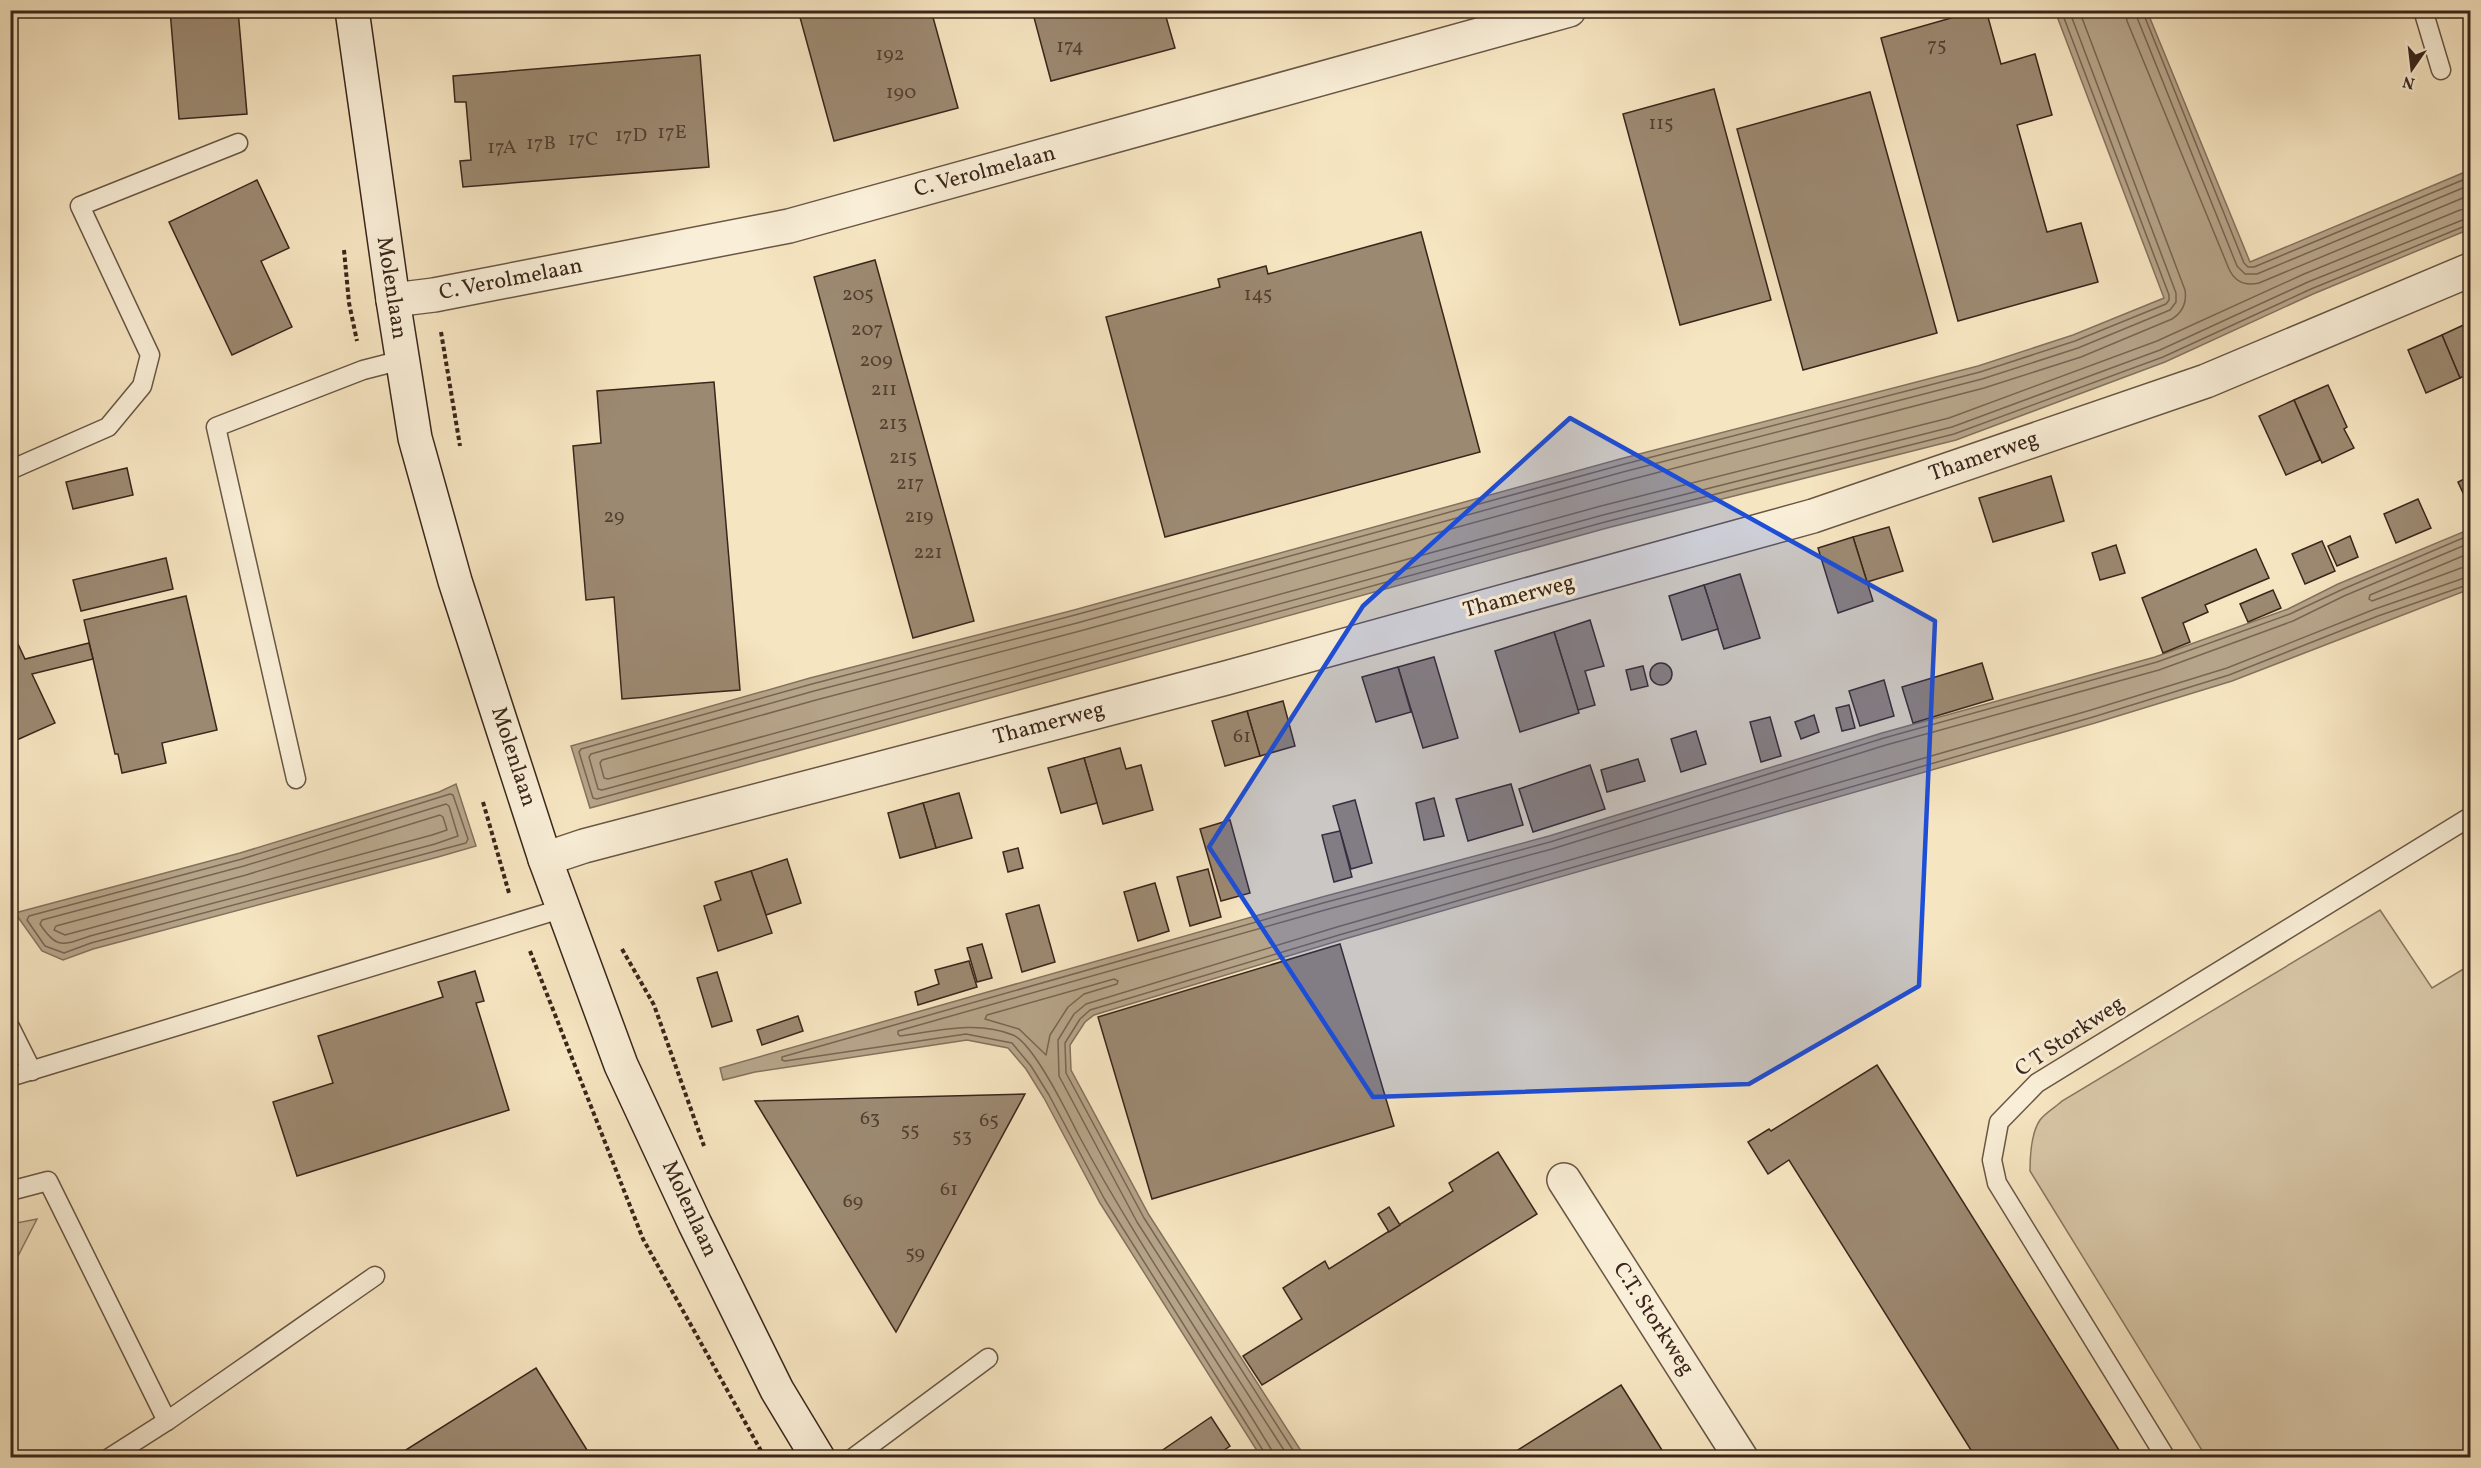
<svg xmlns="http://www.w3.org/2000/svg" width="2481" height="1468" font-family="Vollkorn,serif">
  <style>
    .green { fill: #d6c5a5; stroke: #887660; stroke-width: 1.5 }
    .water { fill: #b6a489; stroke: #84725d; stroke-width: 1.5 }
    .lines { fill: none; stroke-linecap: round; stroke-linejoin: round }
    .shore { stroke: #786552; stroke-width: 1.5 }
    .building { fill: #9c8971; stroke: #3a261b; stroke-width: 1.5 }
    .lane-casing { stroke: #695644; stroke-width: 21 }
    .street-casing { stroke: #695644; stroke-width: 36 }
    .secondary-casing { stroke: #3a261b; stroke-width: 36 }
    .path { stroke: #3a261b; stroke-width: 4; stroke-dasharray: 4.5 3; stroke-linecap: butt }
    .lane { stroke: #f9eed7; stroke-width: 18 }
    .street { stroke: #f9eed7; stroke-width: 33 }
    .secondary { stroke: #f9eed7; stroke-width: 33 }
    .marked { fill: #1d4ed8; fill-opacity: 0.2; stroke: #1d4ed8; stroke-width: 4.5; stroke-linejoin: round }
    .labels { text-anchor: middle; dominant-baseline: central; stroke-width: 6; stroke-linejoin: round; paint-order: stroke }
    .number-label { font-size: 20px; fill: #523f30 }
    .street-label { font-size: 22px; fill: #3a261b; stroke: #f9eed7 }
  </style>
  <rect width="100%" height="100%" fill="#f6e5c1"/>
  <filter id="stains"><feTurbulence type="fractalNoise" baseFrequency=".00333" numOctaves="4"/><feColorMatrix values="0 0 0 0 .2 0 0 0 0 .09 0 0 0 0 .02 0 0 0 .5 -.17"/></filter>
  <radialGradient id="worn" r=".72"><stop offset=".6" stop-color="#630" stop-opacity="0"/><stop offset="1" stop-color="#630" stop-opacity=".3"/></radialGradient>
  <g class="green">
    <path d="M2380 910 2432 988 2470 965V1457H2206L2030 1171C2030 1155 2031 1133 2040 1120 2045 1113 2056 1107 2062 1101Z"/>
    <path d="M37 1219 18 1256 11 1259V1224Z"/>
  </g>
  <g class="water">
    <path d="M2055 11H2147L2250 262 2470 170V229L2313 294 2165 362 1956 440 1607 528 590 808 571 746 810 678 1074 610 1620 459 1978 366 2073 335 2164 298Z"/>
    <path d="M2470 529V589L2232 681 2095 723 1341 940 1094 1015 1085 1022 1070 1045 1071 1070 1149 1215 1305 1457H1261L1100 1203 1044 1098 1026 1069 1008 1048 967 1040 755 1072 723 1080 720 1068 1322 897 1549 836 1882 733 2155 657 2288 609 2338 584Z"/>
    <path d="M456 784 476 846 438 857 93 949 63 960 42 951 15 913 240 853 439 792Z"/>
  </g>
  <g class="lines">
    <g class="shore">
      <path d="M2061 10 2169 295V300L2166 304 2075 341 1980 372 1621 465 1075 615 812 684 581 749 579 752 593 798 597 799 1605 522 1954 434 2163 357 2311 289 2470 224"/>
      <path d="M2069 10 2176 293V302L2170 310 2078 348 1982 379 1623 472 1077 623 814 691 591 754 589 757 598 789 602 790 1603 515 1952 427 2160 350 2308 282 2470 217"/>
      <path d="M2079 10 2185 290C2187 303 2183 312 2172 319L2081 357 1984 388 1625 481 1080 631 816 700 602 760 600 763 604 778 608 779 1601 506 1949 418 2157 341 2304 274 2460 210 2470 208"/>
      <path d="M2125 10 2127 21 2229 269C2235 282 2246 286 2259 283L2470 195"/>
      <path d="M2134 10 2237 266 2245 274H2257L2470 185"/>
      <path d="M2142 10 2244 263 2248 267H2254L2470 177"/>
      <path d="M2470 553 2370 595 2369 599 2372 601 2461 568 2470 567"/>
      <path d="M450 794 453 795 468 839 466 843 91 943 64 953 45 946 27 920 29 916 242 859Z"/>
      <path d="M446 804 449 806 458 836 435 844 90 936C63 945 57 950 40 924L42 920 244 866Z"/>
      <path d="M440 815 443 817 447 830 432 835 65 935 54 930 56 926 246 875Z"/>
      <path d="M1114 979 1118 981 1117 984 1084 994 1068 1007 1050 1035 1046 1055 1019 1029 985 1019 987 1015Z"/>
      <path d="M1265 1458 1264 1452 1105 1200 1049 1095 1031 1066 1012 1043 966 1034 785 1061 782 1060V1057L1323 903 1550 842 1884 738 2157 662 2290 614 2341 590 2470 535"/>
      <path d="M1273 1458 1271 1449C1207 1343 1136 1242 1078 1134 1067 1112 1034 1044 1013 1035 978 1020 937 1031 900 1036L898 1034V1031L1325 910 1552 849 1886 745 2159 670 2293 621 2344 596 2470 543"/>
      <path d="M1289 1458 1137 1222 1059 1076 1058 1040 1074 1014 1086 1004 1337 927 2091 710 2227 668 2375 609 2470 576"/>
      <path d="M1298 1458 1144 1218 1066 1073 1065 1043 1080 1019 1090 1010 1339 935 2093 717 2229 675 2378 616 2470 584"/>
    </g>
  </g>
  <g class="building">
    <path d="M170 10H238L247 114 179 119Z"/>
    <path d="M798 10H931L958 108 834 141Z"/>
    <path d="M1032 10H1164L1175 48 1051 81Z"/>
    <path d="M1979 10H1986L2001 64 2035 54 2052 115 2017 125 2047 232 2081 223 2098 282 1958 321 1881 38Z"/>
    <path d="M700 55 709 167 463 187 460 161 471 160 466 102H455L453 76Z"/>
    <path d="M1714 89 1771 300 1680 325 1623 114Z"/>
    <path d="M1870 92 1937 333 1803 370 1737 129Z"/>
    <path d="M257 180 289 248 261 261 292 327 232 355 169 222Z"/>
    <path d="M1421 232 1480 452 1165 537 1106 317 1220 287 1218 279 1266 266 1268 274Z"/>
    <path d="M875 260 974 621 913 638 814 277Z"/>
    <path d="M2470 322V373L2460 378 2442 335Z"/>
    <path d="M2442 335 2460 378 2426 393 2408 350Z"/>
    <path d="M714 382 740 690 622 699 614 597 586 600 573 446 601 443 597 391Z"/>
    <path d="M2328 385 2347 427 2344 429 2354 448 2322 463 2294 400Z"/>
    <path d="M2294 400 2320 460 2286 475 2259 416Z"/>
    <path d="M127 468 133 495 73 509 66 482Z"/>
    <path d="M2051 476 2064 521 1993 542 1979 498Z"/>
    <path d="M2470 476V508L2458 482Z"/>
    <path d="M2418 499 2431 528 2396 543 2384 514Z"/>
    <path d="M1889 527 1903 571 1867 582 1853 537Z"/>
    <path d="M2350 536 2358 557 2337 566 2328 546Z"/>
    <path d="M1853 537 1873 601 1838 613 1818 548Z"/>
    <path d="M2322 541 2335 571 2305 584 2292 554Z"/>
    <path d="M2116 545 2125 573 2100 580 2092 553Z"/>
    <path d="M2256 549 2269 578 2205 605 2208 612 2183 623 2190 642 2163 653 2142 598Z"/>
    <path d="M166 558 173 589 81 611 73 580Z"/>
    <path d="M1740 574 1760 638 1724 649 1704 585Z"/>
    <path d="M1704 585 1718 629 1682 640 1669 596Z"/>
    <path d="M2273 590 2281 608 2248 622 2240 604Z"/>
    <path d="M186 596 217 730 162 743 166 763 122 773 118 754H115L84 620Z"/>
    <path d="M1590 620 1604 666 1585 671 1595 705 1578 710 1554 632Z"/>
    <path d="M10 627 25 659 89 643 93 659 32 674 55 723 10 743Z"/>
    <path d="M1554 632 1579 713 1520 732 1495 651Z"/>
    <path d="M2470 654V667L2465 658Z"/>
    <path d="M1434 657 1458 738 1423 748 1398 667Z"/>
    <path d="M1982 663 1993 699 1913 723 1902 687Z"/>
    <circle cx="1661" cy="674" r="11"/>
    <path d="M1643 666 1648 686 1631 690 1626 670Z"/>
    <path d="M1398 667 1411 712 1376 722 1362 677Z"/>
    <path d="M1884 680 1894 716 1860 726 1849 691Z"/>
    <path d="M1283 701 1295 746 1260 756 1247 711Z"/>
    <path d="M1849 705 1855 728 1842 731 1836 708Z"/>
    <path d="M1247 711 1260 756 1225 766 1212 721Z"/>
    <path d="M1814 715 1819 732 1801 739 1795 722Z"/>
    <path d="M1770 717 1781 756 1761 762 1750 722Z"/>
    <path d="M1696 731 1706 764 1681 772 1671 739Z"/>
    <path d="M1120 748 1126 769 1141 765 1153 810 1103 824 1084 758Z"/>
    <path d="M1084 758 1097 803 1061 813 1048 768Z"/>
    <path d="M1638 759 1645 781 1607 792 1601 770Z"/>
    <path d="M1590 765 1605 809 1533 832 1519 789Z"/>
    <path d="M1511 784 1523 825 1468 841 1456 799Z"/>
    <path d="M959 793 972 838 936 848 923 803Z"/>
    <path d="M1434 798 1444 836 1424 840 1416 803Z"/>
    <path d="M1355 800 1372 863 1351 869 1333 806Z"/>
    <path d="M923 803 936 848 900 858 888 813Z"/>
    <path d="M1230 820 1250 893 1221 901 1200 829Z"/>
    <path d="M1340 831 1352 877 1334 882 1322 835Z"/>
    <path d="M1018 848 1023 868 1008 872 1003 852Z"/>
    <path d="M787 859 801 903 766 915 751 871Z"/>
    <path d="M1208 869 1221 917 1190 926 1177 877Z"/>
    <path d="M751 871 772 933 718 951 704 906 721 900 715 882Z"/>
    <path d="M1155 883 1169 931 1138 941 1124 892Z"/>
    <path d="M1039 905 1055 962 1022 972 1006 914Z"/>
    <path d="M982 944 992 978 977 982 967 948Z"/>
    <path d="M1340 944 1394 1126 1152 1199 1098 1017Z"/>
    <path d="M969 961 977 987 918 1005 915 992 939 984 935 970Z"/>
    <path d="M475 971 484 1001 476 1003 509 1110 297 1176 273 1102 333 1083 318 1036 443 997 438 982Z"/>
    <path d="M717 972 732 1021 712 1027 697 978Z"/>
    <path d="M798 1016 803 1031 762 1045 757 1030Z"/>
    <path d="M1877 1065 2124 1458H1976L1789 1160 1768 1174 1748 1142 1769 1129 1771 1131Z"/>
    <path d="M1025 1094 896 1332 755 1101Z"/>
    <path d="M1498 1152 1537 1214 1262 1385 1243 1356 1302 1319 1283 1288 1325 1261 1329 1269 1453 1191 1449 1183Z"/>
    <path d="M1389 1207 1400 1225 1389 1232 1378 1214Z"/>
    <path d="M536 1368 592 1458H393Z"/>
    <path d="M1621 1385 1667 1458H1505Z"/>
    <path d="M1211 1417 1230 1446 1213 1458H1151Z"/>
  </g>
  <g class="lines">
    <g class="lane-casing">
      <g id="lane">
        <path d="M2423 10 2441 70"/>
        <path d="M10 470 108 427 142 386 150 355 80 206 238 143"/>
        <path d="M296 779 216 427 363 370 402 360"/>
        <path d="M10 1027 32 1071"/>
        <path d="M10 1077 564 908"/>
        <path d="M10 1191 48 1181 167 1421"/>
        <path d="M109 1458 167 1421 375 1276"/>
        <path d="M853 1458 988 1358"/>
        <path d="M2166 1458 1997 1183 1992 1160 1999 1122 2037 1083 2470 817"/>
      </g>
    </g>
    <g class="street-casing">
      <g id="street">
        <path d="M393 300 434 295 789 226 1569 10"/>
        <path d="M545 859 584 846 1226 678 1813 516 2206 381 2470 270"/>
        <path d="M1564 1180 1741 1458"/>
      </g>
    </g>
    <g class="secondary-casing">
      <path id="secondary" d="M352 10 393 300 415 438 455 581 545 859 621 1065 695 1224 777 1390 818 1458"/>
    </g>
    <g class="path">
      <path d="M344 250 349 303 357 341"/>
      <path d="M441 332 460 446"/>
      <path d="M483 802 509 893"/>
      <path d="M622 949 654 1005 704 1146"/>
      <path d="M530 951 643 1239 765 1458"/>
    </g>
    <use href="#lane" class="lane"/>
    <use href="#street" class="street"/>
    <use href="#secondary" class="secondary"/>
  </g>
  <path class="marked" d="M1570 418 1935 621 1919 986 1749 1084 1373 1097 1209 847 1363 606Z"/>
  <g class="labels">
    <g class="number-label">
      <text x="1937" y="46">75</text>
      <text x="1070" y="47">174</text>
      <text x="890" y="55">192</text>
      <text x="901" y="93">190</text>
      <text x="1661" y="124">115</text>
      <text x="672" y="133">17E</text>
      <text x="631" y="136">17D</text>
      <text x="583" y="140">17C</text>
      <text x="541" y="144">17B</text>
      <text x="502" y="148">17A</text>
      <text x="858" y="295">205</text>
      <text x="1258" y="295">145</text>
      <text x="867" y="330">207</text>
      <text x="876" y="361">209</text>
      <text x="884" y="390">211</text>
      <text x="893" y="424">213</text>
      <text x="903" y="458">215</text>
      <text x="910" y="484">217</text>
      <text x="614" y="517">29</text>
      <text x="919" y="517">219</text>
      <text x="928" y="553">221</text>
      <text x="1242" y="737">61</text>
      <text x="870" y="1119">63</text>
      <text x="989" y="1121">65</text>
      <text x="910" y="1131">55</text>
      <text x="962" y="1137">53</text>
      <text x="949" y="1190">61</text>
      <text x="853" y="1202">69</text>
      <text x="915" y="1254">59</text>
    </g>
    <g class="street-label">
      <text transform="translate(985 172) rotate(-15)">C. Verolmelaan</text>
      <text transform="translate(511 280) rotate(-11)">C. Verolmelaan</text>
      <text transform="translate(391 288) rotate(81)">Molenlaan</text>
      <text transform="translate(1984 457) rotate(-19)">Thamerweg</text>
      <text transform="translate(1519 597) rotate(-15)">Thamerweg</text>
      <text transform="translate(1049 724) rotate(-15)">Thamerweg</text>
      <text transform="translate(513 757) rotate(72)">Molenlaan</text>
      <text transform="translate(2070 1037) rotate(-34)">C T Storkweg</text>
      <text transform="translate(689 1209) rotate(65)">Molenlaan</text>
      <text transform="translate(1653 1319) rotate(57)">C.T. Storkweg</text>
    </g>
  </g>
  <rect width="2481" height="1468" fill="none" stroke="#f6e5c1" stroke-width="36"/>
  <rect x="12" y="12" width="2457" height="1444" fill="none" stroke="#3a261b" stroke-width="3"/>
  <rect x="18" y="18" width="2445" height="1432" fill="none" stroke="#3a261b" stroke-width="1.5"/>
  <g transform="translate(2412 69) rotate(194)" stroke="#f9eed7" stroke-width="4.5" paint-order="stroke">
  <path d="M0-4.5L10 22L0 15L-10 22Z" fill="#3a261b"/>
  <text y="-9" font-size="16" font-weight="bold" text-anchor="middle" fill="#3a261b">N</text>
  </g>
  <rect width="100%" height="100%" filter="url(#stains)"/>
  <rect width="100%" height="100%" fill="url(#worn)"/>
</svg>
